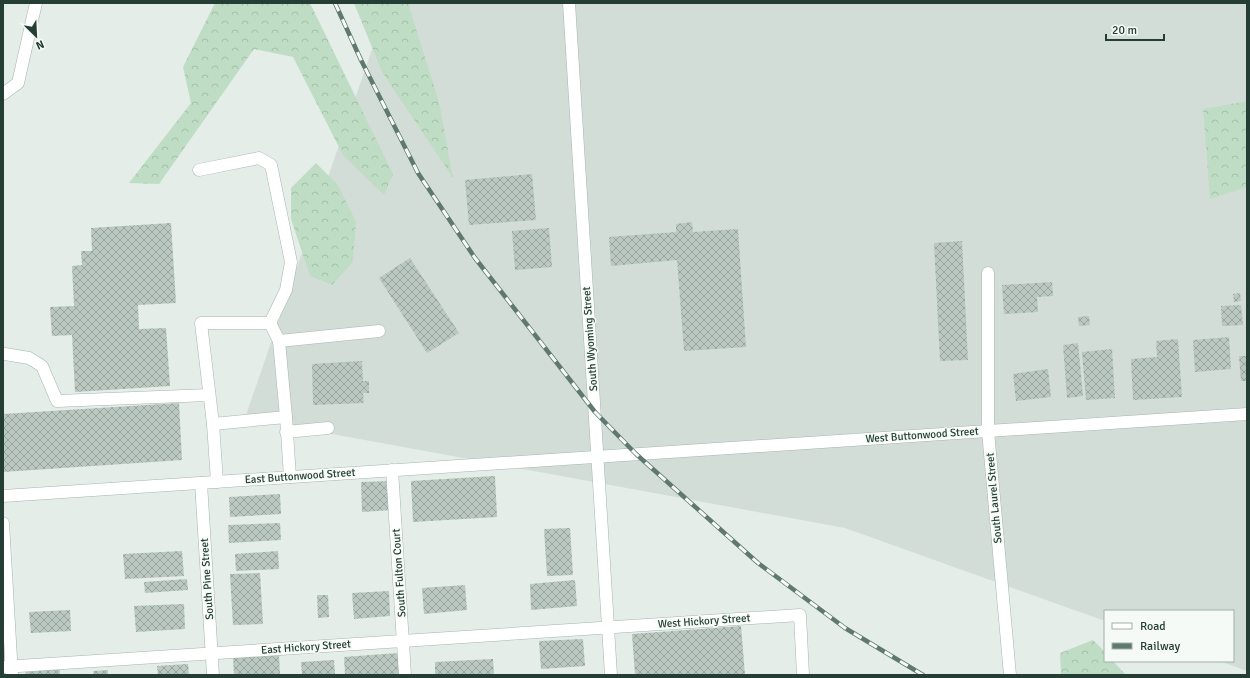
<svg xmlns="http://www.w3.org/2000/svg" width="1250" height="678" font-family="Signika,sans-serif">
  <style>
    .built { fill: #d3ddd7 }
    .forest { fill: url(#forest-crowns) }
    .building { fill: url(#building-cross-hatch) }
    .lines { fill: none; stroke-linecap: round; stroke-linejoin: round }
    .minor-casing { stroke: #a7b5af; stroke-width: 13 }
    .minor { stroke: #fff; stroke-width: 12 }
    .rail-casing { stroke: #5f7970; stroke-width: 4.5 }
    .rail { stroke: #f5faf7; stroke-width: 3; stroke-dasharray: 9; stroke-linecap: butt }
    .labels { text-anchor: middle; dominant-baseline: central; stroke-width: 3; stroke-linejoin: round; paint-order: stroke }
    .street-label { font-size: 11px; fill: #243e35; stroke: #f5faf7 }
  </style>
  <defs>
    <pattern id="forest-crowns" width="20" height="18" patternUnits="userSpaceOnUse"><rect width="20" height="18" fill="#bfddc4"/><path d="M2 6a3 3 0 1 1 6 0M12 15a3 3 0 1 1 6 0" fill="none" stroke="#a4bfa9"/></pattern>
    <pattern id="building-cross-hatch" width="8" height="8" patternUnits="userSpaceOnUse"><rect width="8" height="8" fill="#bac8c1"/><path d="M0 0l8 8M0 8l8-8" fill="none" stroke="#97a49e"/></pattern>
  </defs>
  <rect width="100%" height="100%" fill="#e4ede8"/>
  <path class="built" d="M388 3H1247V671L1219 661H1233V611H1105V621L845 528 245 418Z"/>
  <g class="forest">
    <path d="M215 3H310L393 174 384 195 343 155 293 57 254 49 159 184 129 183 191 103 183 67Z"/>
    <path d="M354 3H408L439 102 453 178 382 72Z"/>
    <path d="M1247 101V187L1210 199 1203 109Z"/>
    <path d="M316 163 338 185 356 222 353 262 332 285 310 276 291 219V188Z"/>
    <path d="M1093 640 1105 652V661H1113L1126 675H1061L1060 653Z"/>
  </g>
  <g class="building">
    <path d="M532 174 536 220 469 225 465 180Z"/>
    <path d="M692 222 693 232 738 229 746 347 684 351 677 260 611 266 609 237 676 232V224Z"/>
    <path d="M171 223 176 303 138 305 139 329 166 328 170 386 75 392 72 335 52 336 50 307 74 306 72 266 82 265 81 251H92L91 228Z"/>
    <path d="M549 228 552 267 515 270 512 231Z"/>
    <path d="M962 241 968 360 940 361 934 243Z"/>
    <path d="M410 258 459 333 427 353 379 278Z"/>
    <path d="M1052 282 1053 296 1037 297 1038 312 1004 314 1002 285Z"/>
    <path d="M1240 293 1241 301 1234 302 1233 294Z"/>
    <path d="M1241 305 1243 325 1222 326 1221 306Z"/>
    <path d="M1089 316 1090 325 1079 326 1078 317Z"/>
    <path d="M1229 337 1231 369 1195 372 1193 340Z"/>
    <path d="M1178 339 1182 397 1133 400 1131 359 1157 357 1156 341Z"/>
    <path d="M1078 343 1083 396 1067 398 1063 345Z"/>
    <path d="M1112 349 1115 398 1086 400 1082 352Z"/>
    <path d="M1239 356H1247V381H1241Z"/>
    <path d="M362 361 363 381H369V393H363L364 403 313 405 312 364Z"/>
    <path d="M1048 369 1051 397 1016 401 1013 374Z"/>
    <path d="M179 403 182 460 3 472V414Z"/>
    <path d="M495 476 497 517 413 522 411 481Z"/>
    <path d="M391 481 392 510 362 512 361 482Z"/>
    <path d="M280 494 281 514 230 517 229 497Z"/>
    <path d="M280 523 281 540 229 543 228 525Z"/>
    <path d="M570 528 573 575 547 576 544 529Z"/>
    <path d="M182 551 184 576 125 579 123 554Z"/>
    <path d="M278 551 279 569 236 571 235 554Z"/>
    <path d="M260 573 263 624 233 625 230 574Z"/>
    <path d="M187 579 188 590 145 593 144 582Z"/>
    <path d="M575 580 577 606 531 610 530 584Z"/>
    <path d="M465 585 467 610 424 614 422 588Z"/>
    <path d="M389 591 390 616 354 619 352 593Z"/>
    <path d="M317 595H328L329 617 318 618Z"/>
    <path d="M184 604 185 629 136 632 134 606Z"/>
    <path d="M70 610 71 631 31 633 29 612Z"/>
    <path d="M741 626 745 675H635L632 634Z"/>
    <path d="M583 639 585 666 541 669 539 641Z"/>
    <path d="M398 653 400 675H345L344 657Z"/>
    <path d="M279 655 280 675H234L233 658Z"/>
    <path d="M493 659 494 675H435V662Z"/>
    <path d="M334 660 335 675H302L301 662Z"/>
    <path d="M188 664 189 675H158L157 666Z"/>
    <path d="M60 667V675H26L25 670Z"/>
    <path d="M108 670V675H94L93 671Z"/>
  </g>
  <g class="lines">
    <g class="minor-casing">
      <g id="minor">
        <path d="M569 3 611 675"/>
        <path d="M3 94 18 83 36 3"/>
        <path d="M199 170 259 158 271 165 291 262 286 290 270 323"/>
        <path d="M988 273V431L1010 675"/>
        <path d="M5 354 29 358 42 366 57 401 209 395"/>
        <path d="M213 424 286 417"/>
        <path d="M286 432 328 428"/>
        <path d="M392 470 405 675"/>
        <path d="M290 477 286 417 279 341 379 331"/>
        <path d="M217 482 213 424 201 323H270L279 341"/>
        <path d="M201 483 213 675"/>
        <path d="M3 496 1247 414"/>
        <path d="M3 523 12 675"/>
        <path d="M3 667 800 615 803 675"/>
      </g>
    </g>
    <use href="#minor" class="minor"/>
    <g class="rail-casing">
      <path id="rail" d="M335 3 361 60 418 173 475 258 595 412 636 454 758 563 845 628 923 675"/>
    </g>
    <use href="#rail" class="rail"/>
  </g>
  <g class="labels">
    <g class="street-label">
      <text transform="translate(590 339) rotate(-94)">South Wyoming Street</text>
      <text transform="translate(922 435) rotate(-4)">West Buttonwood Street</text>
      <text transform="translate(300 476) rotate(-4)">East Buttonwood Street</text>
      <text transform="translate(994 498) rotate(-95)">South Laurel Street</text>
      <text transform="translate(399 573) rotate(-94)">South Fulton Court</text>
      <text transform="translate(207 579) rotate(-94)">South Pine Street</text>
      <text transform="translate(704 621) rotate(-4)">West Hickory Street</text>
      <text transform="translate(306 647) rotate(-4)">East Hickory Street</text>
    </g>
  </g>
  <rect width="1250" height="678" fill="none" stroke="#243e35" stroke-width="8"/>
  <rect x="1104" y="610" width="130" height="52" fill="#f5faf7" stroke="#a1afa9"/>
  <rect x="1112" y="623" width="20" height="6" fill="#ffffff" stroke="#a1afa9"/>
  <text x="1140" y="630" font-size="12" fill="#243e35">Road</text>
  <rect x="1112" y="643" width="20" height="6" fill="#5f7970" stroke="#a1afa9"/>
  <text x="1140" y="650" font-size="12" fill="#243e35">Railway</text>
  <g transform="translate(36 36) rotate(156)" stroke="#f5faf7" stroke-width="3" paint-order="stroke">
  <path d="M0-3L7 15L0 10L-7 15Z" fill="#243e35"/>
  <text y="-6" font-size="11" font-weight="bold" text-anchor="middle" fill="#243e35">N</text>
  </g>
  <path d="M1106 34v6h58v-6" fill="none" stroke="#243e35" stroke-width="2"/>
  <text x="1112" y="34" font-size="12" fill="#243e35" stroke="#f5faf7" stroke-width="3" paint-order="stroke">20 m</text>
</svg>
